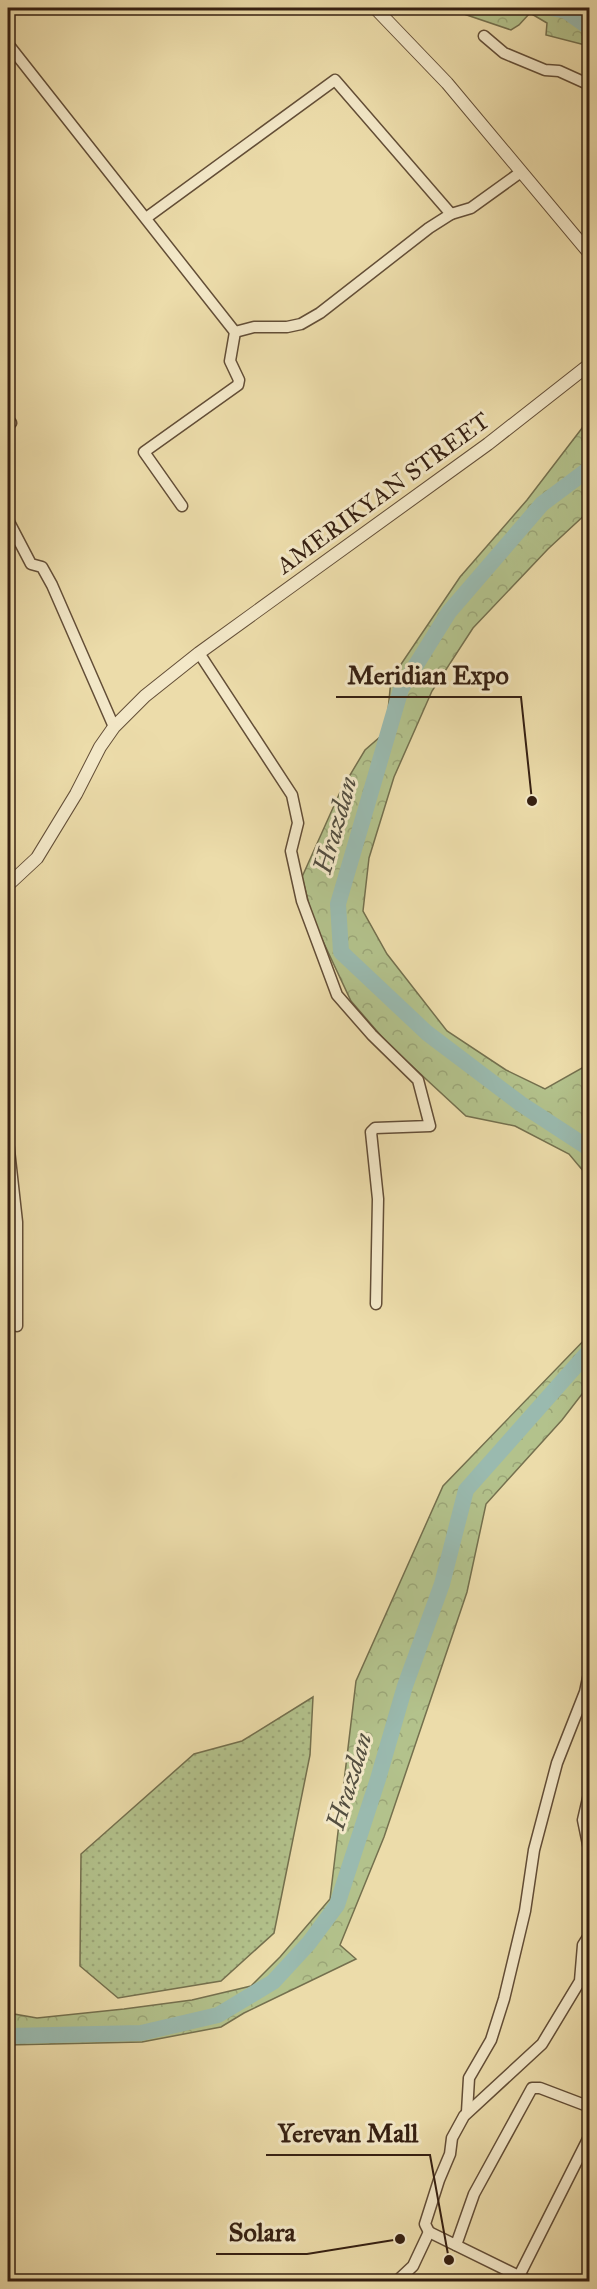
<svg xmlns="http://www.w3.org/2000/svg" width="597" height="2289" font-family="'IM FELL Great Primer',serif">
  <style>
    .grass { fill: url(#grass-dots); stroke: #74704e; stroke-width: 1.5 }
    .forest { fill: url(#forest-crowns); stroke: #74704e; stroke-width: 1.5 }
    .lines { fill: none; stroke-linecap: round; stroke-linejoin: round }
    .river { stroke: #9abaaf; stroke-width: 16 }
    .minor-casing { stroke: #634e37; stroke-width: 13 }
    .tertiary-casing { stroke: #634e37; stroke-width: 14 }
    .minor { stroke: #f3e8c8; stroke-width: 10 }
    .tertiary { stroke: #f3e8c8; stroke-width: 12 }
    .labels { text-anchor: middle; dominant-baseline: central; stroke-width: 6; stroke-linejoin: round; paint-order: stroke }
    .street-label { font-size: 24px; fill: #351f11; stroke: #f3e8c8 }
    .water-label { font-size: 26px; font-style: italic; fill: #534e40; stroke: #f3e8c8 }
    .leader { fill: none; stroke: #351f11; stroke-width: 2 }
    .callout-dot { fill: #351f11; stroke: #f3e8c8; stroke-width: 2 }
    .callout-label { font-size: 26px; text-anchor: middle; font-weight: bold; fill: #351f11; stroke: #f3e8c8; stroke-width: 6; stroke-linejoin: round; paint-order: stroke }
  </style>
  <defs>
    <pattern id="grass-dots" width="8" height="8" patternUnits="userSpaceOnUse" patternTransform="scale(1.5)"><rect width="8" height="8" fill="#b3c28c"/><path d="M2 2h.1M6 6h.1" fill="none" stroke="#9ba678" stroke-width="1.8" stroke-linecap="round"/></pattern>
    <pattern id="forest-crowns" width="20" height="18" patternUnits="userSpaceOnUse" patternTransform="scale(1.5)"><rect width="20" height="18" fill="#b3c28c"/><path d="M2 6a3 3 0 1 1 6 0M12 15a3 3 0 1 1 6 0" fill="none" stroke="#9ba678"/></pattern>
  </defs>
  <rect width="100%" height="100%" fill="#ecdcaa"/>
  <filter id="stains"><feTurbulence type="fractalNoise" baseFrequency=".00333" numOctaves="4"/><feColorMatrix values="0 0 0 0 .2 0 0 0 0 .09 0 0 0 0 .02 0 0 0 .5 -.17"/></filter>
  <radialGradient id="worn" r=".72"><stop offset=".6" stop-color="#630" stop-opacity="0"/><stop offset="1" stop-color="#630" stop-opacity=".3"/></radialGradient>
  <path class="grass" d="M313 1697 310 1755 274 1933 221 1981 118 1998 80 1966 81 1854 194 1754 242 1741Z"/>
  <g class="forest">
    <path d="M446 8H589V46L546 35 547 23 530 13 519 25 511 30Z"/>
    <path d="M589 419V511L548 549 473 628 432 691 394 777 369 858 363 911 387 954 447 1031 506 1070 545 1089 589 1064V1178L569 1154 515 1126 466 1116 388 1044 351 1001 313 920 302 877 341 790 365 750 381 736 388 711 391 679 460 577 527 500Z"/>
    <path d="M589 1335V1385L562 1420 486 1504 467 1592 384 1837 340 1945 356 1959 244 2013 221 2027 142 2042 8 2045V2013L37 2018 124 2009 192 2000 251 1986 280 1957 330 1899 356 1681 443 1486Z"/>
  </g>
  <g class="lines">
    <g class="river">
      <path d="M551 8 566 11 590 28"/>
      <path d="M590 468 542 504 449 612 401 689 338 904 341 952 427 1033 521 1104 590 1149"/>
      <path d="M8 2036 141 2033 218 2015 273 1982 309 1943 337 1905 378 1779 405 1686 442 1584 466 1490 590 1350"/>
    </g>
    <g class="minor-casing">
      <g id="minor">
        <path d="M484 36 504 53 545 70 559 71 590 85"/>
        <path d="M8 44 235 332"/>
        <path d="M146 218 335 80 451 214"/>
        <path d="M235 332 254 327H287L301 324 320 313 429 228 451 214 471 208 521 172"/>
        <path d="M8 419 11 423"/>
        <path d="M182 506 144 452 238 385 239 380 230 361 235 332"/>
        <path d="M8 520 31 564 42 567 52 585 114 727"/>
        <path d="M199 653 292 795 298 823 291 851 302 901 337 995 372 1035 418 1080 430 1126 375 1128 371 1132 378 1199 376 1304"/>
        <path d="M8 1141 17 1222V1326"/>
        <path d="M590 1790 583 1820 590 1854"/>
        <path d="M467 2112 469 2078 491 2040 504 1999 525 1911 534 1850 557 1763 585 1692 590 1669"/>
        <path d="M429 2232 425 2224 439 2180 450 2154 452 2138 464 2116 542 2044 580 1981 583 1945 590 1934"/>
        <path d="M429 2232 531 2282"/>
        <path d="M456 2245 474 2194 532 2088H540L590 2107"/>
        <path d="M519 2276 590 2135"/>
        <path d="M396 2282 413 2266 429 2232"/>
      </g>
    </g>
    <g class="tertiary-casing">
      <g id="tertiary">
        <path d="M375 8 447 83 590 254"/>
        <path d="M8 885 37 858 76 794 100 747 114 727 145 696 199 653 488 444 590 364"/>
      </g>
    </g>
    <use href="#minor" class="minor"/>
    <use href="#tertiary" class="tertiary"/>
  </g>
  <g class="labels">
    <g class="street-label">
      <text transform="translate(383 493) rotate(-36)">AMERIKYAN STREET</text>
    </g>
    <g class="water-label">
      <text transform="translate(335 825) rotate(-74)">Hrazdan</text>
      <text transform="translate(349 1781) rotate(-73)">Hrazdan</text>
    </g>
  </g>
  <path class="leader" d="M532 801L521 697H336M449 2260L430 2155H266M400 2239L307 2254H216"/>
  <g class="callout-dot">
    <circle cx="532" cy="801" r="6"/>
    <circle cx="449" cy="2260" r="6"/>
    <circle cx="400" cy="2239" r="6"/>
  </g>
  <g class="callout-label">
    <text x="428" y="684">Meridian Expo</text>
    <text x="348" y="2142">Yerevan Mall</text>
    <text x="262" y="2241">Solara</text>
  </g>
  <rect width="597" height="2289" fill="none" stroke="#ecdcaa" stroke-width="30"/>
  <rect x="9" y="9" width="579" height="2271" fill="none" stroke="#351f11" stroke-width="3"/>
  <rect x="15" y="15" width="567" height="2259" fill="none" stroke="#351f11" stroke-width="1.5"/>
  <rect width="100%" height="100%" filter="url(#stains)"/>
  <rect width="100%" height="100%" fill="url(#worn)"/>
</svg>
